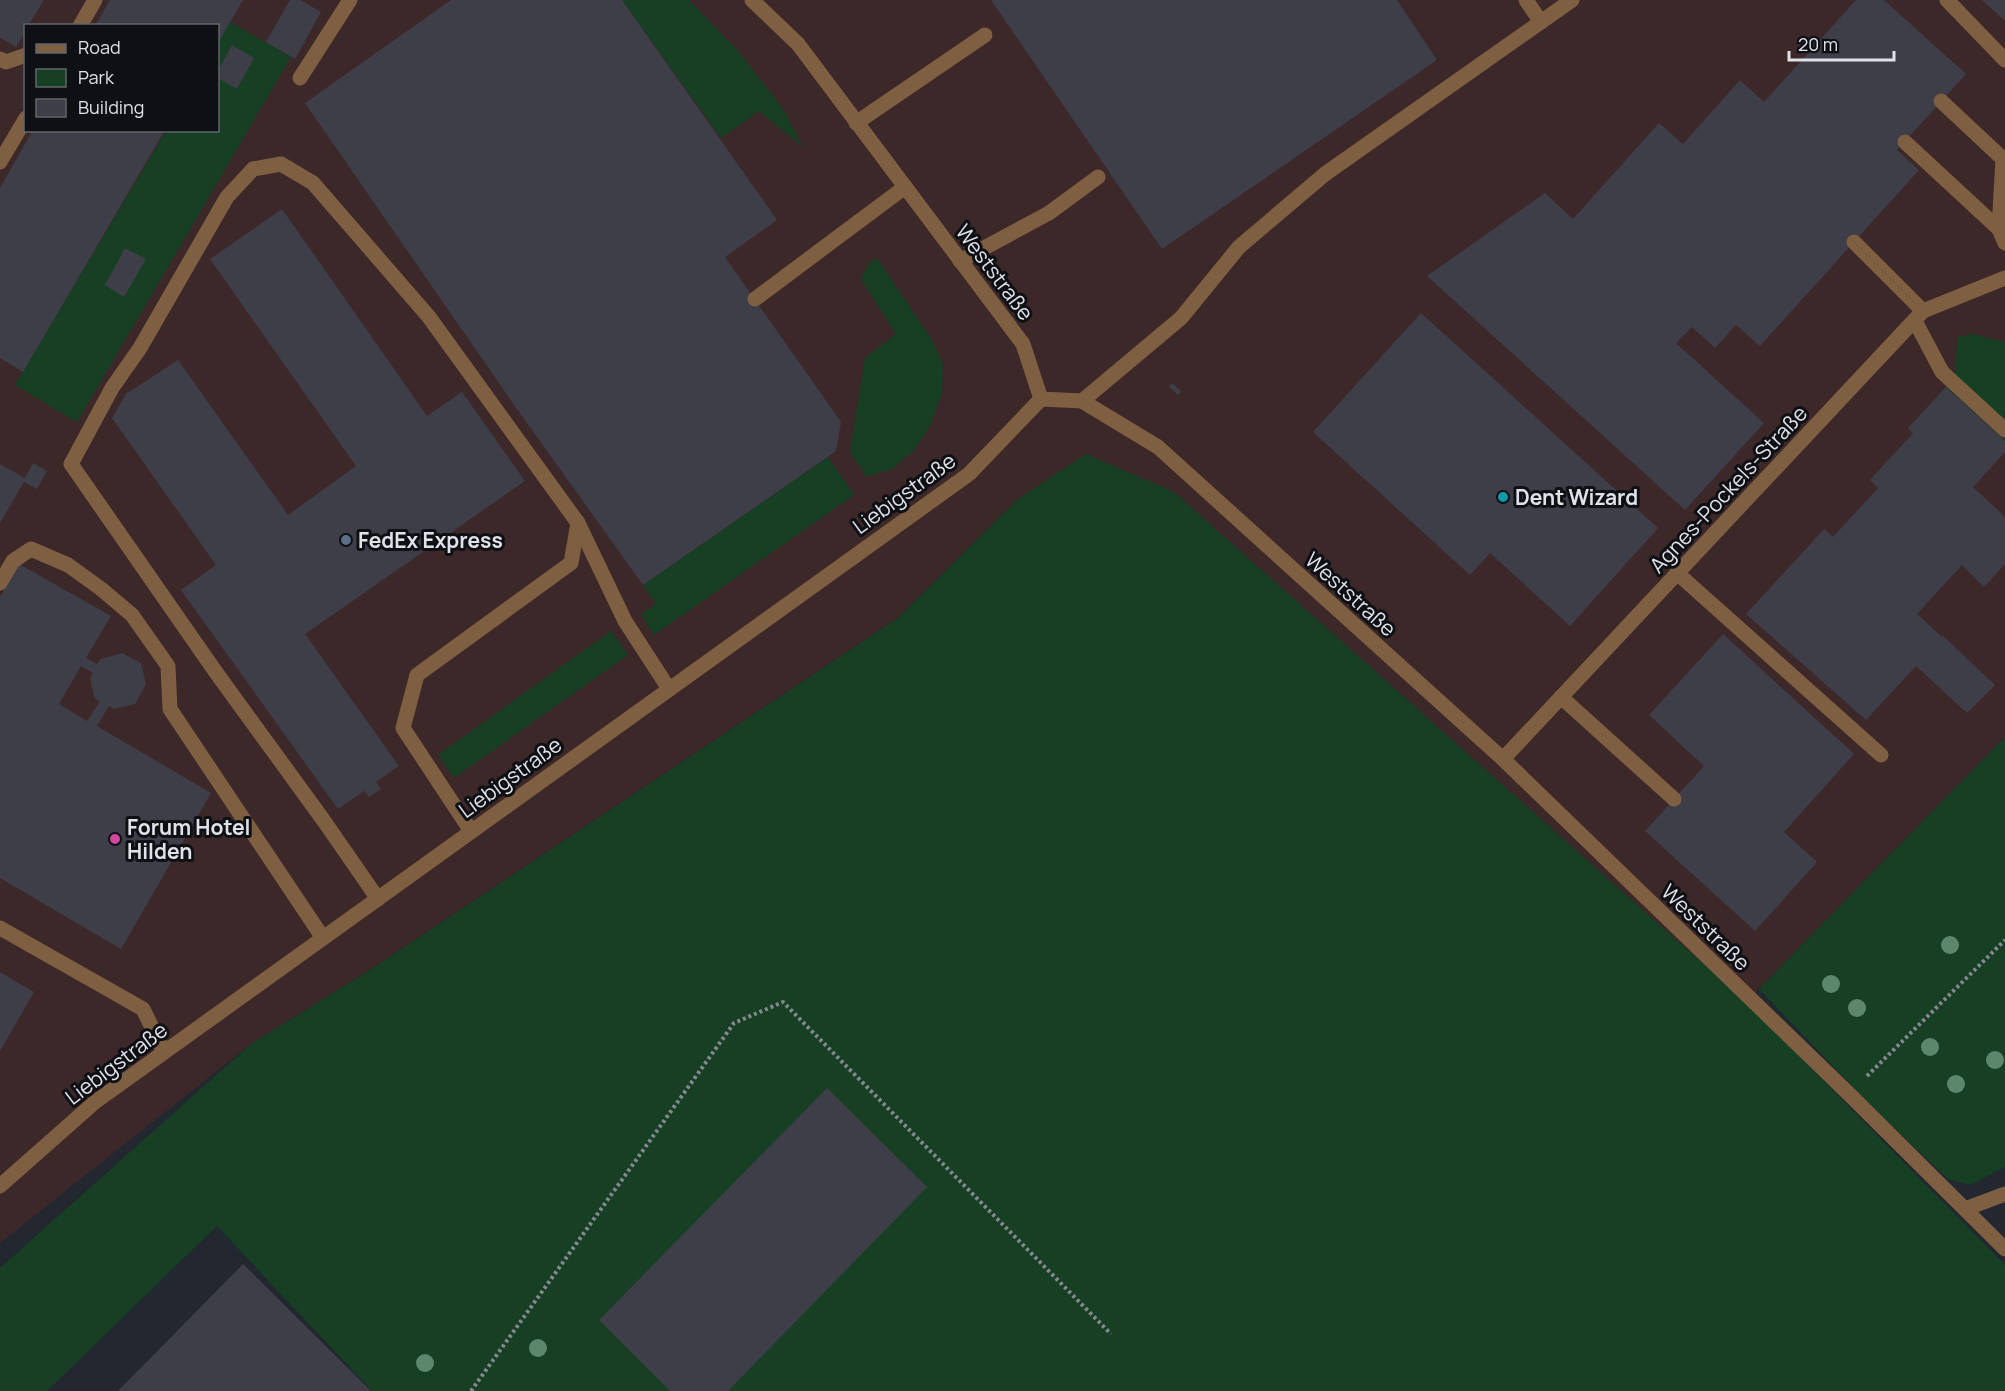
<svg xmlns="http://www.w3.org/2000/svg" width="2005" height="1391" font-family="Manrope,sans-serif">
  <style>
    .industrial { fill: #3c2829; fill-rule: evenodd }
    .green { fill: #163f23 }
    .building { fill: #3e3e49; fill-rule: evenodd }
    .lines { fill: none; stroke-linecap: round; stroke-linejoin: round }
    .path { stroke: #858890; stroke-width: 4; stroke-dasharray: 3 3; stroke-linecap: butt }
    .lane { stroke: #7f5f41; stroke-width: 15 }
    .street { stroke: #7f5f41; stroke-width: 15 }
    .tree { fill: #5d876d }
    .culture-dot { fill: #0f9aa8; stroke: #0e1014; stroke-width: 2 }
    .service-dot { fill: #5c6f8a; stroke: #0e1014; stroke-width: 2 }
    .hotel-dot { fill: #d1479c; stroke: #0e1014; stroke-width: 2 }
    .labels { text-anchor: middle; dominant-baseline: central; stroke-width: 6; stroke-linejoin: round; paint-order: stroke }
    .street-label { font-size: 21px; fill: #e0e2e9; stroke: #0e1014 }
    .poi-label { font-size: 21px; font-weight: bold; fill: #e0e2e9; stroke: #0e1014; text-anchor: start }
  </style>
  <rect width="100%" height="100%" fill="#232730"/>
  <path class="industrial" d="M0 0H2005V737L1746 1002 1174 493 1018 499 898 618 370 970 251 1044 0 1243ZM26 26H218V130H26Z"/>
  <g class="green">
    <path d="M622 0H689L739 52 783 109 803 147 759 111 721 138Z"/>
    <path d="M230 22 291 57 77 422 15 385 166 131 218 130V43Z"/>
    <path d="M877 258 932 340 943 364 942 394 930 426 915 449 894 468 867 477 850 452 865 358 896 334 861 279 869 263Z"/>
    <path d="M1972 334 2005 342V441L1946 387 1954 377 1958 337Z"/>
    <path d="M1086 454 1174 492 1746 1002 2005 1265V1391H372L217 1226 47 1391H0V1268L251 1044 370 970 898 618 1018 499Z"/>
    <path d="M828 457 854 495 654 635 641 614 656 604 643 585Z"/>
    <path d="M611 631 628 655 454 778 438 755Z"/>
    <path d="M2005 737V1167L1970 1185 1948 1179 1872 1107 1759 989Z"/>
  </g>
  <g class="building">
    <path d="M0 0H44L28 26H26V31L16 47 0 38Z"/>
    <path d="M110 0H243L218 43V26H95Z"/>
    <path d="M290 0H300L321 12 295 59 266 42Z"/>
    <path d="M451 0H622L777 220 725 257 841 422 836 451 643 585 512 402 305 103Z"/>
    <path d="M991 0H1397L1437 60 1162 249Z"/>
    <path d="M1856 0H1884L1966 74 1897 150 1919 170 1760 346 1736 325 1715 348 1692 327 1676 343 1764 423 1685 510 1427 276 1545 193 1573 219 1659 123 1683 144 1740 80 1764 102Z"/>
    <path d="M1982 0H2005V21Z"/>
    <path d="M232 45 254 58 237 89 218 78V71Z"/>
    <path d="M33 130H165L23 372 0 358V188Z"/>
    <path d="M282 209 427 416 462 392 525 481 305 634 399 766 376 782 381 789 369 797 364 791 338 809 181 590 216 565 112 418 126 394 178 360 288 515 356 466 210 259Z"/>
    <path d="M125 248 146 259 124 297 105 285Z"/>
    <path d="M1421 313 1658 528 1570 626 1490 553 1470 575 1313 432Z"/>
    <path d="M1172 383 1181 391 1178 395 1169 387Z"/>
    <path d="M1946 387 2005 441V452L1973 487 2005 517V564L1984 587 1962 565 1917 614 1942 637 1943 636 1995 685 1967 713 1916 666 1866 720 1746 614 1824 529 1833 537 1878 488 1870 480 1913 433 1908 428Z"/>
    <path d="M33 463 47 471 37 489 24 482 0 523V464L25 478Z"/>
    <path d="M19 564 111 616 86 658 97 664 101 659 122 653 141 663 146 684 135 704 114 709 109 706 97 726 211 793 121 949 0 878V597ZM81 666 93 673 90 678 95 699 100 701 87 721 59 704Z"/>
    <path d="M1723 634 1854 754 1784 832 1817 862 1755 931 1645 831 1704 766 1649 715Z"/>
    <path d="M0 972 34 992 0 1051Z"/>
    <path d="M827 1088 927 1187 728 1391H670L599 1320Z"/>
    <path d="M243 1264 371 1391H118Z"/>
  </g>
  <g class="lines">
    <g class="path">
      <path d="M1867 1076 2005 940"/>
      <path d="M471 1391 734 1023 783 1002 1111 1334"/>
    </g>
    <g class="lane">
      <path d="M1526 0 1541 22"/>
      <path d="M1947 0 2005 60"/>
      <path d="M80 26 95 0"/>
      <path d="M0 59 6 62 26 55"/>
      <path d="M300 78 350 0"/>
      <path d="M1941 101 2003 159 1999 229"/>
      <path d="M856 123 985 35"/>
      <path d="M1905 142 1999 229 2005 243"/>
      <path d="M0 162 26 118"/>
      <path d="M1854 242 1923 311"/>
      <path d="M960 261 1049 213 1098 177"/>
      <path d="M755 299 905 187"/>
      <path d="M1915 321 1942 372 2005 430"/>
      <path d="M1082 401 1181 318 1239 247 1325 174 1572 0"/>
      <path d="M1677 573 1881 755"/>
      <path d="M0 583 13 561 31 549 68 565 100 588 132 615 168 666 170 709 323 938"/>
      <path d="M1561 697 1674 799"/>
      <path d="M1503 759 1849 1094 2005 1249"/>
      <path d="M471 831 403 728 417 675 571 563 578 523"/>
      <path d="M378 899 324 821 215 671 71 464 112 388 140 348 227 197 253 169 281 164 313 183 429 317 578 523 625 621 669 689"/>
      <path d="M0 928 143 1009 164 1052"/>
      <path d="M1965 1209 2005 1194"/>
    </g>
    <g class="street">
      <path d="M752 0 798 44 1023 344 1041 399"/>
      <path d="M1041 399 1082 401 1158 447 1503 759 1923 311 2005 278"/>
      <path d="M0 1186 95 1102 969 474 1041 399"/>
    </g>
  </g>
  <g class="tree">
    <circle cx="1950" cy="945" r="9"/>
    <circle cx="1831" cy="984" r="9"/>
    <circle cx="1857" cy="1008" r="9"/>
    <circle cx="1930" cy="1047" r="9"/>
    <circle cx="1995" cy="1060" r="9"/>
    <circle cx="1956" cy="1084" r="9"/>
    <circle cx="538" cy="1348" r="9"/>
    <circle cx="425" cy="1363" r="9"/>
  </g>
  <circle class="culture-dot" cx="1503" cy="497" r="6"/>
  <circle class="service-dot" cx="346" cy="540" r="6"/>
  <circle class="hotel-dot" cx="115" cy="839" r="6"/>
  <g class="labels">
    <g class="street-label">
      <text transform="translate(995 272) rotate(53)">Weststraße</text>
      <text transform="translate(1728 489) rotate(-47)">Agnes-Pockels-Straße</text>
      <text transform="translate(904 493) rotate(-36)">Liebigstraße</text>
      <text transform="translate(1351 594) rotate(42)">Weststraße</text>
      <text transform="translate(510 777) rotate(-36)">Liebigstraße</text>
      <text transform="translate(1706 927) rotate(44)">Weststraße</text>
      <text transform="translate(116 1063) rotate(-37)">Liebigstraße</text>
    </g>
    <g class="poi-label">
      <text x="1515" y="497">Dent Wizard</text>
      <text x="358" y="540">FedEx Express</text>
      <text x="127" y="827">Forum Hotel<tspan x="127" dy="24">Hilden</tspan></text>
    </g>
  </g>
  <rect x="24" y="24" width="195" height="108" fill="#0e1014" stroke="#626469" stroke-width="1.5"/>
  <rect x="36" y="44" width="30" height="9" fill="#7f5f41" stroke="#626469" stroke-width="1.5"/>
  <text x="78" y="54" font-size="18" fill="#e0e2e9">Road</text>
  <rect x="36" y="69" width="30" height="18" fill="#163f23" stroke="#626469" stroke-width="1.5"/>
  <text x="78" y="84" font-size="18" fill="#e0e2e9">Park</text>
  <rect x="36" y="99" width="30" height="18" fill="#3e3e49" stroke="#626469" stroke-width="1.5"/>
  <text x="78" y="114" font-size="18" fill="#e0e2e9">Building</text>
  <path d="M1789 51v9h105v-9" fill="none" stroke="#e0e2e9" stroke-width="3"/>
  <text x="1798" y="51" font-size="18" fill="#e0e2e9" stroke="#0e1014" stroke-width="4.5" paint-order="stroke">20 m</text>
</svg>
